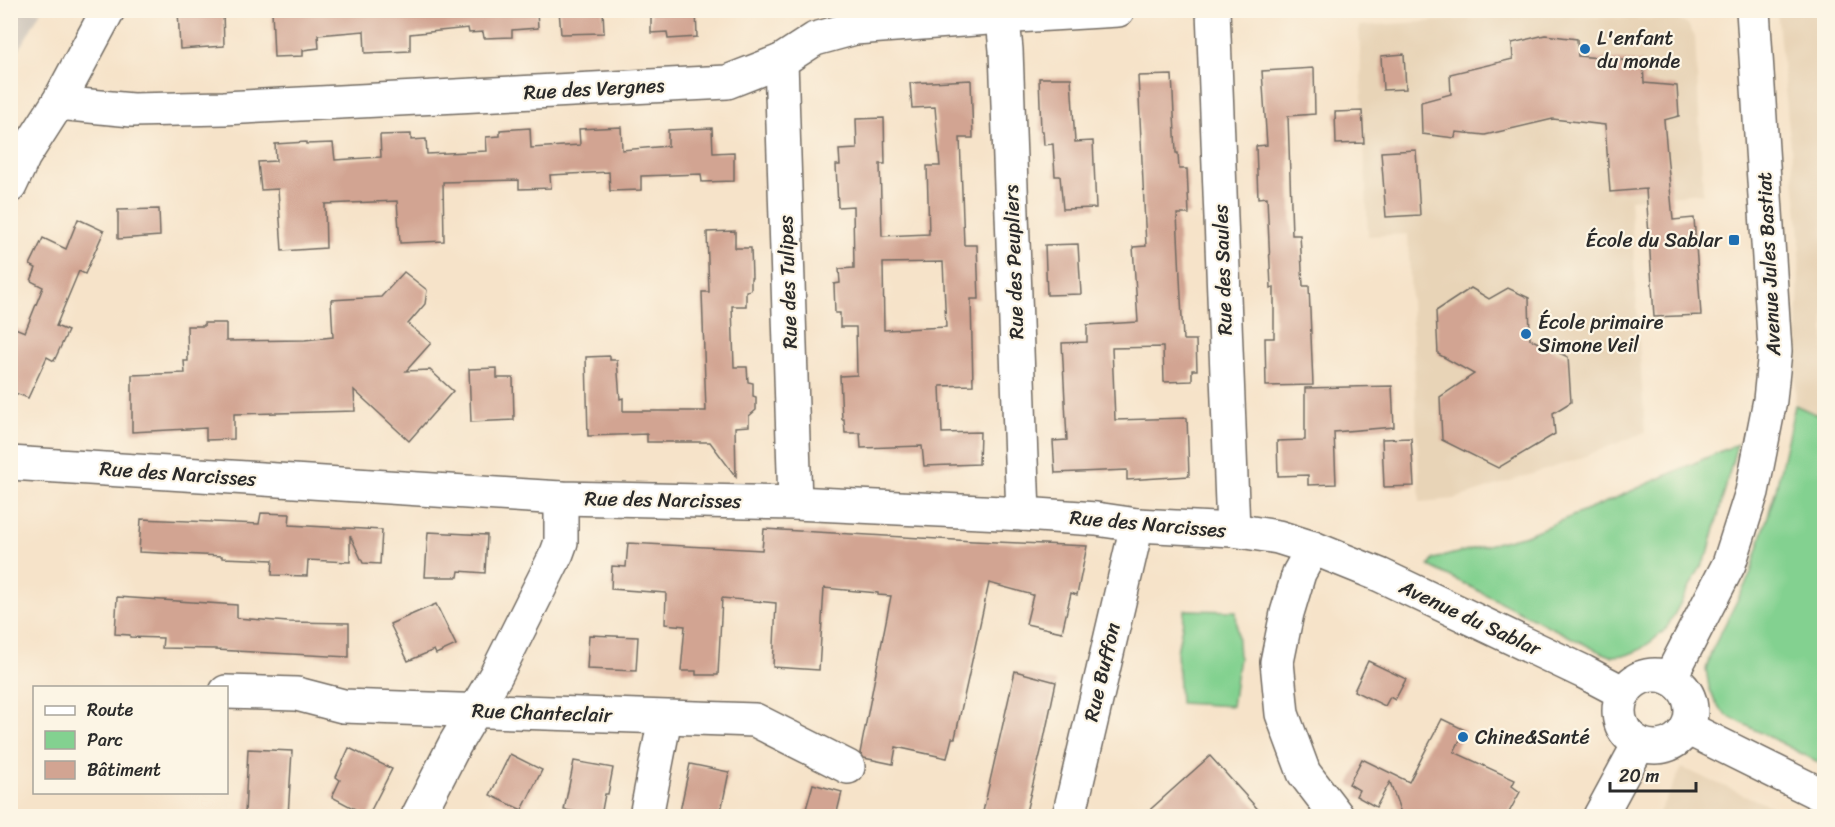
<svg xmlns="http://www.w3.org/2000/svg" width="1835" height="827" font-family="Sriracha,sans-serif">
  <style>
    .built { fill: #e8d4b7 }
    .industrial { fill: #cbc2b8 }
    .green { fill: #83d190; stroke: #577e5e; stroke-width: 1.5 }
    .building { fill: #d2a492; fill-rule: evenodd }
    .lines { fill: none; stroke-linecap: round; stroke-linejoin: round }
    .street-casing { stroke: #726b62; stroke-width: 36 }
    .street { stroke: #fff; stroke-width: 33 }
    .poi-dot { fill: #1f6fb2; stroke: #fcf5e5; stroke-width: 2 }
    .labels { text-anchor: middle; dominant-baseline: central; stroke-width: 4.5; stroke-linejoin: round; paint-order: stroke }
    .poi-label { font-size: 20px; fill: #2b2b2b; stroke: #fcf5e5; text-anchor: start }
    .street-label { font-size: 20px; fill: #2b2b2b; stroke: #fcf5e5 }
  </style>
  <rect width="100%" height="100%" fill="#fcf5e5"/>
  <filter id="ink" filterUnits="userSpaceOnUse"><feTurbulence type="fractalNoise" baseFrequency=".0167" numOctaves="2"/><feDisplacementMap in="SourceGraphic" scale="12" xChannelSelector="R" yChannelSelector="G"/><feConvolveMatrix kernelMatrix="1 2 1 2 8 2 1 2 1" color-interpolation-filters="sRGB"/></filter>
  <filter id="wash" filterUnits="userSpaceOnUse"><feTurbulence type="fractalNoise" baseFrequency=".008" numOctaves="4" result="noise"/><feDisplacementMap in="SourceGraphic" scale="24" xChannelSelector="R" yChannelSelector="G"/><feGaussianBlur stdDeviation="1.35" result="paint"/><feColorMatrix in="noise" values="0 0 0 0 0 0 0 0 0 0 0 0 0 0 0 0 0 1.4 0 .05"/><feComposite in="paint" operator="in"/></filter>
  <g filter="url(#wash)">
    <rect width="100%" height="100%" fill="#f6e3c9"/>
    <g class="built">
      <path d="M1777 11H1824V418L1795 405 1800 236Z"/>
      <path d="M1537 15 1679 20 1688 25 1695 37 1703 193 1630 199 1645 432 1573 461 1454 499 1420 502 1408 234 1368 236 1359 26Z"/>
      <path d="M1682 768 1793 816H1657Z"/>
    </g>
    <path class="industrial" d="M11 10 41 11 11 64 10 11Z"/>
    <g class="green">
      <path d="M1795 405 1824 418V765L1726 715 1715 702 1709 687 1706 669 1712 650 1750 575 1776 489Z"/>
      <path d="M1737 444 1708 554 1666 629 1652 641 1639 650 1627 655 1611 656 1598 651 1429 566 1434 559 1526 535 1602 504Z"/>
      <path d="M1185 610 1236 611 1239 657 1232 706 1180 703 1177 652Z"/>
    </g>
    <g id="blocks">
      <g class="building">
        <path d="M178 10H223L224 46 180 49Z"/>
        <path d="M272 10H537L538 28 512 30V37L484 38 483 32 469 33 468 28 410 34V51L365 53 364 31 318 35 319 48 303 50V56L274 57Z"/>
        <path d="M559 10H603L604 33 561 34Z"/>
        <path d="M651 10H696L697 37 668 39 667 32 651 33Z"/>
        <path d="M1545 35 1577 39 1578 56 1643 62 1644 83 1677 86 1679 116 1664 120 1673 220 1694 218 1701 315 1654 317 1646 189 1610 192 1605 125 1553 119 1485 135 1456 132 1455 138 1422 134 1421 102 1451 94 1450 74 1513 59 1512 43Z"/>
        <path d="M1404 54 1406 89 1383 90 1381 56Z"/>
        <path d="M1314 68 1315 114 1288 116 1292 235H1300L1303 286H1309L1313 385 1266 386 1265 338H1274V287L1271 288 1267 197 1258 198 1256 146 1267 145 1262 71Z"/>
        <path d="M1172 75 1176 153H1178L1179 169H1187L1189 214H1177L1183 340H1196L1197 370H1192V381L1164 382 1163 347 1112 348 1115 420 1187 418 1189 476 1127 480V470L1055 473 1053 441 1067 440 1062 343 1087 342V325L1138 322 1133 247 1146 246 1138 76Z"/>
        <path d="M1039 78H1071L1075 142 1093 141 1096 208 1063 209 1060 176H1055L1053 144 1044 145 1043 131H1041Z"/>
        <path d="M971 80 973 138H960L964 245H977L979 299H971L973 385 940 386 942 433 980 432 979 464 924 466 922 446 861 448 860 433H845L844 419H842L840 376 857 375 856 327H840V313H835L834 284 840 283 839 269 854 268 853 206 838 207 836 165H840L839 150 857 149 856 119 884 118 885 164H880L882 236 929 234 927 166H940L935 107 912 108 910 83ZM943 262 946 327 884 330 883 263Z"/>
        <path d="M1362 111 1364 143 1336 144 1335 112Z"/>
        <path d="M621 127 622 150 668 146V130L712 128 713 153 734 152V181L702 182 701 174 641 176V190L610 191 609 172 550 175 551 188 519 189V180L443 182 444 241 400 243 397 201 325 204 326 248 282 251 278 189 261 190 258 162 276 161 275 144 306 142V144L333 143 335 160 381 157 380 135 411 134V140L426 139 427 154 487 151 486 137 500 136V130L530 128 531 148 580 145 579 129Z"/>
        <path d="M1416 150 1420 215 1386 217 1381 152Z"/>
        <path d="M159 209 160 236 118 239V210Z"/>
        <path d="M78 219 104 231 85 274 79 271 56 326 68 331 54 361 47 357 28 398 10 391V326L25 332 43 287 31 281 36 268 30 265 43 238 66 249Z"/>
        <path d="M735 231V248H751L752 278H751V290L746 291V306H732L734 367H747L748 382 753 383V396L756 397V410L749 416V426L735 427 736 477 710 442H647V434L588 436 586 357 610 356V360H617L620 399 623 398V411H706L702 292H709L707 232Z"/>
        <path d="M1078 244 1081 294 1047 295 1045 245Z"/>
        <path d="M404 272 427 290 425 304 408 324 431 343 406 371 430 370 453 391 409 441 354 390 355 411 234 414V439L206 440V428L132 432V375L185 373 184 361H188L187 326H204V323H226V341L305 340 333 337 331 300 381 297Z"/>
        <path d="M1471 288 1489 299 1508 288 1529 298 1530 339 1568 357 1571 402 1553 413 1555 434 1498 468 1442 440 1440 397 1474 374 1438 354 1436 311Z"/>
        <path d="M497 368V378H513L514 420 471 422 469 369Z"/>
        <path d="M1392 386 1394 427 1334 432 1336 484 1308 485V475L1278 476 1277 441 1305 440V388Z"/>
        <path d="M1411 438 1414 486 1384 487 1382 439Z"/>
        <path d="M261 513 290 514 289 525 382 530 380 564 363 563 350 535V562L308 560 307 576 272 575 273 560 222 558V556L139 552 141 519 259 524Z"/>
        <path d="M764 529 973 541 1087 546 1077 595 1071 593 1062 632 1026 624 1033 595 989 583 955 738H952L947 758 896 747 893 764 864 758 860 753 891 596 878 595V593L824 588 819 670 773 667 776 603 722 598 718 675H696V671H681L685 626 665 624 666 593 611 589 612 566 626 567 628 543 762 550Z"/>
        <path d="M428 532 487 535 485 573 459 571 458 577H425Z"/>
        <path d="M117 597 237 605V618L288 622 349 623V657L216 650V649L162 648 163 638 130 637V635L115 634Z"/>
        <path d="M436 604 456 645 436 654 434 650 408 661 390 624Z"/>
        <path d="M589 635 638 637 636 671 587 669Z"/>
        <path d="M1368 661 1406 679 1395 700 1390 697 1385 706 1354 691Z"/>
        <path d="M1015 671 1056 682 1044 739 1025 816H982Z"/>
        <path d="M1442 719 1465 730 1454 752 1515 780 1512 786 1520 792 1507 816H1402L1390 782 1376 807 1356 796 1359 790 1349 784 1362 759 1409 782Z"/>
        <path d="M349 748 392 769 368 816 332 797 340 780 336 777Z"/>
        <path d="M248 749 292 751 288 816 245 814Z"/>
        <path d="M510 754 542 770 522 810 490 795Z"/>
        <path d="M1210 756 1264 816H1143Z"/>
        <path d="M574 761 613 768 608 794H605L601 816 564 810Z"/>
        <path d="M690 764 729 772 720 816H679Z"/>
        <path d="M813 784 842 792 836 816H804Z"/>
      </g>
    </g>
  </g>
  <g filter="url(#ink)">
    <use href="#blocks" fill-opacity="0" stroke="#726b62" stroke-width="1.5"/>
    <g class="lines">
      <g class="street-casing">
        <g id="street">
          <path d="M1002 10 1006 50 1023 514"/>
          <path d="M1213 10 1233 530"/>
          <path d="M781 61 795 503"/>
          <path d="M58 103 132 110 224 108 727 82 781 61 815 39 855 28 1002 17 1118 10"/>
          <path d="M10 186 24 156 58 103 108 10"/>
          <path d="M10 463 561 498 795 503 1023 514 1096 519 1137 525 1233 530 1278 537 1313 548 1380 575 1584 672 1624 693"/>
          <path d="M1313 548 1299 573 1287 613 1277 662 1282 714 1304 773 1337 816"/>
          <circle cx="1655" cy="711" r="36"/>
          <path d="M1670 678 1729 564 1752 492 1770 400 1775 351 1753 10"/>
          <path d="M226 692 297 694 343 706 755 720 848 767"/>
          <path d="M1687 728 1824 796"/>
          <path d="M418 816 455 744 496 675 557 553 561 542V498"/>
          <path d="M646 816 665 718"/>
          <path d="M1069 816 1137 525"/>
          <path d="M1600 816 1639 744"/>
        </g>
      </g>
      <use href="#street" class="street"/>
    </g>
  </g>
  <g class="poi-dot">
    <circle cx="1585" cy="49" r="6"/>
    <rect x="1728" y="234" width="12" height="12" rx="3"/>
    <circle cx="1526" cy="334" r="6"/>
    <circle cx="1463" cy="737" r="6"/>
  </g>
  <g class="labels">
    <g class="poi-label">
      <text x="1597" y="38">L'enfant<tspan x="1597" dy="23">du monde</tspan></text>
      <text x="1722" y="240" text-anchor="end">École du Sablar</text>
      <text x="1538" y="322">École primaire<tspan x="1538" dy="23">Simone Veil</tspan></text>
      <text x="1475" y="737">Chine&amp;Santé</text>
    </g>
    <g class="street-label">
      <text transform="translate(594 89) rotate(-3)">Rue des Vergnes</text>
      <text transform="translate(1014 262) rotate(-92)">Rue des Peupliers</text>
      <text transform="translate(1769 264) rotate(-93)">Avenue Jules Bastiat</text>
      <text transform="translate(1223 270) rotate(-92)">Rue des Saules</text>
      <text transform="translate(788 282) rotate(-92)">Rue des Tulipes</text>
      <text transform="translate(178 474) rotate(4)">Rue des Narcisses</text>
      <text transform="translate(663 500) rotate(1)">Rue des Narcisses</text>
      <text transform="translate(1148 524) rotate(5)">Rue des Narcisses</text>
      <text transform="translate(1470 618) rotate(25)">Avenue du Sablar</text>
      <text transform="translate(1102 672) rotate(-77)">Rue Buffon</text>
      <text transform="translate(542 713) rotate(2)">Rue Chanteclair</text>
    </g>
  </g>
  <rect width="1835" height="827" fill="none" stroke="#fcf5e5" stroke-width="36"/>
  <rect x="33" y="686" width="195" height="108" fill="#fcf5e5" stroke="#a8a49b" stroke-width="1.5"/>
  <rect x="45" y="706" width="30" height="9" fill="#ffffff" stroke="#a8a49b" stroke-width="1.5"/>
  <text x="87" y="716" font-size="18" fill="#2b2b2b">Route</text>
  <rect x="45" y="731" width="30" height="18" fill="#83d190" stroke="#a8a49b" stroke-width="1.5"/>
  <text x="87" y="746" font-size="18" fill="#2b2b2b">Parc</text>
  <rect x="45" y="761" width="30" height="18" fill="#d2a492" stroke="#a8a49b" stroke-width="1.5"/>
  <text x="87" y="776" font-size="18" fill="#2b2b2b">Bâtiment</text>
  <path d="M1610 782v9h86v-9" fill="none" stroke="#2b2b2b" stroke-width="3"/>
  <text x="1619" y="782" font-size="18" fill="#2b2b2b" stroke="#fcf5e5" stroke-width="4.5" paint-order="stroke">20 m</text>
</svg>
